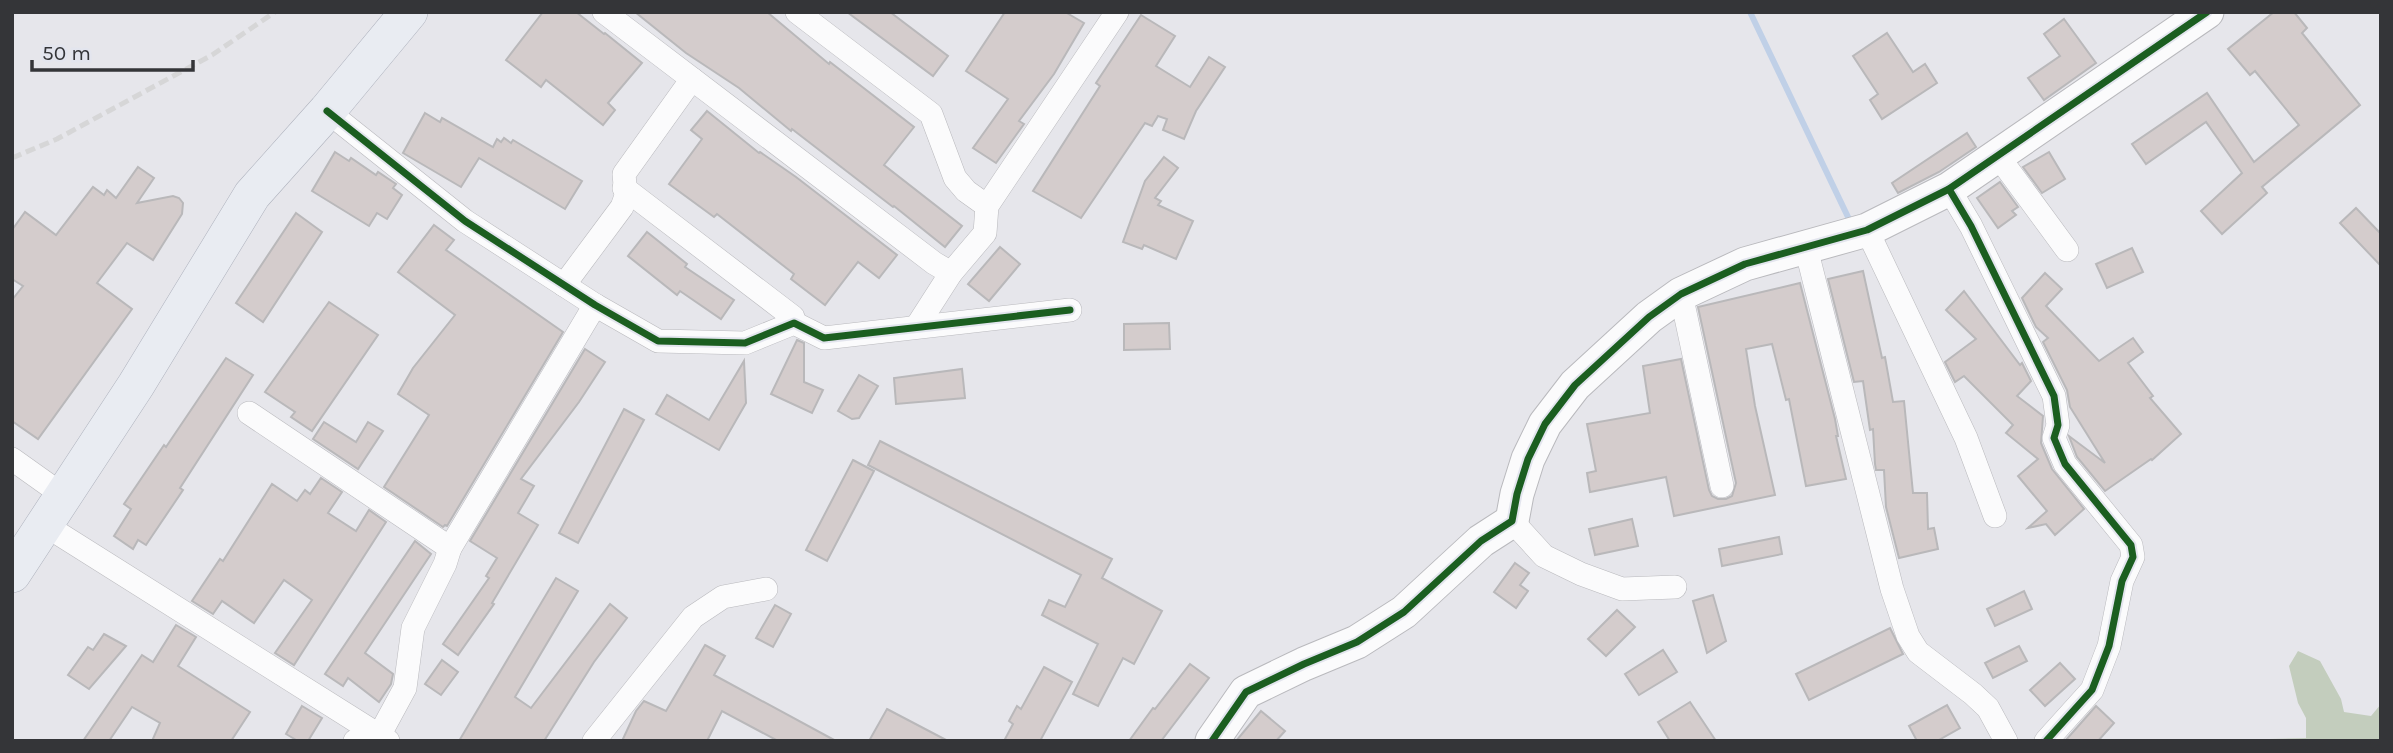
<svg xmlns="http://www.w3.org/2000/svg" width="2393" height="753" font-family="Karla,sans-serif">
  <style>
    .green { fill: #c3cdbd }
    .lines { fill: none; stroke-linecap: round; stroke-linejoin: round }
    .stream { stroke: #c0d0e7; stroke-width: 6 }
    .building { fill: #d4cccc; stroke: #b9b8ba; stroke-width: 2 }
    .street-casing { stroke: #b9b9bd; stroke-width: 24 }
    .secondary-casing { stroke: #b9b9bd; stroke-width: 35 }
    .primary-casing { stroke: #aeb2bd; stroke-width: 38 }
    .street { stroke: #fbfbfc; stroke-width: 23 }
    .secondary { stroke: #fbfbfc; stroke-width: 33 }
    .primary { stroke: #e9ecf2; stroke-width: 37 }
    .rail { stroke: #d6d6d7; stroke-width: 5; stroke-dasharray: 10 5; stroke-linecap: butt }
    .cycleway-casing { stroke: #e3e5ee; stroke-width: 11 }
    .cycleway { stroke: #1b5e20; stroke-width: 7 }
  </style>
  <rect width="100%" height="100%" fill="#e6e6eb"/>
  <path class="green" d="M2298 651 2320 661 2341 699 2344 712 2371 716 2381 704V741H2269V739L2306 738V718L2298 703 2289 666Z"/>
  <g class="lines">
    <path class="stream" d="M1750 12 1848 217"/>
  </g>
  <g class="building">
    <path d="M543 12H576L604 34 605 33 642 63 608 103 615 110 603 125 546 80 541 87 506 60Z"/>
    <path d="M635 12H767L829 64 830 62 914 127 884 165 962 226 945 247 894 206 893 207 792 129 791 131 739 88 686 53Z"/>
    <path d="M847 12H890L948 56 933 76Z"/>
    <path d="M1005 12H1065L1084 23 1054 74 1019 121 1024 124 996 163 973 148 1008 99 966 71Z"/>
    <path d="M2274 12H2294L2307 28 2302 33 2360 105 2262 187 2267 193 2222 234 2201 211 2242 173 2206 122 2146 164 2132 144 2207 93 2254 162 2299 125 2255 71 2250 75 2228 49Z"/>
    <path d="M1141 15 1175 36 1156 66 1190 87 1209 57 1225 67 1196 111 1184 139 1163 130 1167 119 1158 116 1152 126 1145 123 1081 218 1033 191 1100 86 1096 83Z"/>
    <path d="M2064 19 2096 63 2044 100 2028 78 2060 56 2044 34Z"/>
    <path d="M1887 33 1913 72 1925 64 1937 83 1882 119 1870 100 1878 94 1853 56Z"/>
    <path d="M707 111 759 153 760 152 796 177 897 255 879 278 858 262 825 305 791 279 794 274 717 214 714 217 669 184 702 139 691 130Z"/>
    <path d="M425 113 440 122 442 118 493 147 497 139 501 142 504 138 511 143 513 140 582 181 565 209 479 158 461 187 403 153Z"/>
    <path d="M1967 133 1976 147 1939 172 1898 193 1892 183Z"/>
    <path d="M335 152 349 161 351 158 376 175 378 172 396 184 393 188 402 195 387 219 377 213 369 226 312 191Z"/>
    <path d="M2049 152 2065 179 2042 193 2023 167Z"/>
    <path d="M1164 157 1178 168 1155 198 1161 201 1158 205 1193 221 1176 259 1144 245 1142 249 1123 242 1145 181Z"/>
    <path d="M138 167 154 178 137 203 173 196 179 198 183 203 182 214 153 260 127 243 97 283 132 309 38 439 12 421V300L23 286 12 279V230L25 212 56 235 93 187 104 195 107 190 116 198Z"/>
    <path d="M2000 182 2018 207 2012 211 2016 215 1998 228 1977 198Z"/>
    <path d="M2356 208 2381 234V266L2340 223Z"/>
    <path d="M296 213 322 232 263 322 236 303Z"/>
    <path d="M434 225 454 240 446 250 563 332 447 526 445 525 443 527 384 487 429 415 398 394 413 368 455 315 398 272Z"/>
    <path d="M647 232 687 264 685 267 734 300 721 319 680 291 677 295 628 256Z"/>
    <path d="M1000 247 1020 264 989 301 968 284Z"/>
    <path d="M2132 248 2143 272 2107 288 2096 264Z"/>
    <path d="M1863 271 1882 358 1885 357 1893 402 1904 401 1913 493H1927L1928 529 1934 528 1938 549 1899 558 1886 507 1884 470H1876L1875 464 1873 429 1870 430 1863 381 1854 382 1828 279Z"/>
    <path d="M2045 273 2062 289 2046 306 2099 361 2133 338 2143 352 2128 363 2153 396 2150 398 2181 434 2152 460 2151 459 2105 491 2077 457 2069 436 2105 463 2070 407 2067 390 2043 342 2048 338 2036 327 2022 298Z"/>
    <path d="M1800 283 1835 419 1838 436H1836L1846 479 1806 486 1789 399 1786 400 1772 344 1746 349 1755 406 1775 495 1674 516 1666 477 1590 492 1587 473 1596 471 1587 424 1650 413 1643 366 1681 359 1709 490 1712 496 1718 499H1726L1732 496 1736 483 1698 307Z"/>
    <path d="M1964 291 2020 365 2022 363 2031 381 2017 396 2043 416 2041 443 2052 469 2084 509 2055 535 2046 524 2028 528 2047 511 2018 476 2038 459 2006 433 2013 425 1964 376 1955 382 1945 362 1976 339 1946 310Z"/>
    <path d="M329 302 378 335 312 431 291 417 295 412 265 392Z"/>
    <path d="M1169 323 1170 349 1124 350V324Z"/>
    <path d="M797 340 804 343V382L823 390 812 413 771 394Z"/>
    <path d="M585 349 605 362 579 402 521 479 534 486 518 513 538 525 492 603 494 604 458 655 443 644 489 578 486 576 497 558 470 541Z"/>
    <path d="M226 358 253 375 180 488 183 490 146 545 138 540 133 549 114 536 131 509 124 504 164 445 166 447Z"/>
    <path d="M744 361 746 403 719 450 656 414 667 395 709 420Z"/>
    <path d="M962 369 965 398 896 404 894 378Z"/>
    <path d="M859 375 878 386 859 418 852 419 838 411Z"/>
    <path d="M624 409 644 420 578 543 559 533Z"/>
    <path d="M324 422 356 442 368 422 383 431 358 469 313 439Z"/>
    <path d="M880 441 1112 559 1102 578 1162 611 1134 664 1123 658 1098 706 1073 694 1098 644 1042 615 1049 600 1065 607 1081 575 868 465Z"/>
    <path d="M853 460 874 471 827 561 806 550Z"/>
    <path d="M321 478 342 492 328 513 356 531 369 510 386 522 294 665 275 653 312 600 284 580 254 623 222 601 213 614 192 601 220 559 223 561 272 484 297 501 305 490 310 494Z"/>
    <path d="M1632 519 1638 546 1595 555 1589 529Z"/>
    <path d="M1779 537 1782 554 1722 566 1719 549Z"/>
    <path d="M415 541 431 554 365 653 393 674 391 684 379 702 348 678 343 686 325 674Z"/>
    <path d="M1515 563 1529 573 1520 585 1528 591 1516 608 1494 592Z"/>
    <path d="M556 578 578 591 515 697 531 708 610 604 627 618 594 662 544 741H459Z"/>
    <path d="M2024 591 2032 609 1995 626 1987 609Z"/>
    <path d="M1713 595 1726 641 1707 653 1693 601Z"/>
    <path d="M775 605 791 614 773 647 756 638Z"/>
    <path d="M1617 610 1635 627 1606 656 1588 639Z"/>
    <path d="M176 625 196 637 178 666 250 712 231 741H152L160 723 132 707 109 741H83L142 655 153 662Z"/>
    <path d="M1890 628 1903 654 1809 700 1796 674Z"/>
    <path d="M104 634 126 646 89 689 68 675 88 647 93 650Z"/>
    <path d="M705 645 725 656 714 675 836 741H778L722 711 707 741H622L636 711 644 701 666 711Z"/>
    <path d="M2019 646 2027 661 1993 678 1985 663Z"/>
    <path d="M1663 650 1677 672 1639 695 1625 674Z"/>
    <path d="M442 660 458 672 441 695 425 684Z"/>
    <path d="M2060 663 2075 679 2045 706 2030 690Z"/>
    <path d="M1190 664 1209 678 1161 741H1129L1153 708 1155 709Z"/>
    <path d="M1044 667 1072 682 1040 741H1004L1013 724 1009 721 1017 706 1021 709Z"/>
    <path d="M1690 702 1716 741H1670L1658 722Z"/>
    <path d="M1947 705 1960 728 1937 741H1917L1909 726Z"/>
    <path d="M302 706 322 718 308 741H298L286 734Z"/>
    <path d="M2096 706 2114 723 2098 741H2065Z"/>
    <path d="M887 709 948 741H869Z"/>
    <path d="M1261 711 1285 731 1276 741H1236Z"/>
  </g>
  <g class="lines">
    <g class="street-casing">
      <g id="street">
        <path d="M604 12 934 263 951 273"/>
        <path d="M797 12 931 114 955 178 966 191 987 206"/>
        <path d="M327 111 465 221 595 305 658 341 745 343 794 323 824 338 1070 310"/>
        <path d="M1998 156 2067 250"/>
        <path d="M624 188 793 317 794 323"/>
        <path d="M1949 189 1971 226 2054 396 2058 425 2054 438 2065 464 2131 545 2133 557 2122 581 2109 646 2092 690 2046 741"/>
        <path d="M1867 230 1966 438 1995 516"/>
        <path d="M1806 248 1892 589 1908 636 1918 652 1973 694 1988 708 2006 741"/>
        <path d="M564 285 622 207 626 196 624 174 692 79"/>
        <path d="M1681 294 1722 486"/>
        <path d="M917 326 951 273 985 233 987 206 1117 12"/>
        <path d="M249 413 450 548 595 305"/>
        <path d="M12 459 64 496"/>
        <path d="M1512 521 1544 556 1581 574 1622 589 1675 587"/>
        <path d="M45 525 388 741"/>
        <path d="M355 741 380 734 405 688 413 628 445 564 450 548"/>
        <path d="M594 741 693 617 723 597 766 589"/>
      </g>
    </g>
    <g class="secondary-casing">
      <path id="secondary" d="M1212 741 1246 692 1304 664 1357 642 1404 612 1481 541 1512 521 1517 494 1528 459 1545 424 1575 385 1649 317 1681 294 1745 264 1867 230 1949 189 2207 12"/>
    </g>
    <g class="primary-casing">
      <path id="primary" d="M12 574 136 385 252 195 327 111 409 12"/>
    </g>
    <use href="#street" class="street"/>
    <use href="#secondary" class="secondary"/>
    <use href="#primary" class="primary"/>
    <path class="rail" d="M12 158 57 139 212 55 275 12"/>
    <g class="cycleway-casing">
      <g id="cycleway">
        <path d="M327 111 465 221 595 305 658 341 745 343 794 323 824 338 1070 310"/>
        <path d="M1949 189 1971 226 2054 396 2058 425 2054 438 2065 464 2131 545 2133 557 2122 581 2109 646 2092 690 2046 741"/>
        <path d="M1212 741 1246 692 1304 664 1357 642 1404 612 1481 541 1512 521 1517 494 1528 459 1545 424 1575 385 1649 317 1681 294 1745 264 1867 230 1949 189 2207 12"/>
      </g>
    </g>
    <use href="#cycleway" class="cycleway"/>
  </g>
  <rect width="2393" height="753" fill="none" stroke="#343538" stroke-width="28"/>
  <path d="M32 60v10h161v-10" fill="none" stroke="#343538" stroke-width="3.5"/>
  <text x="42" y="60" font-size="21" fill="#343538" stroke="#e3e5ee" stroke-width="5" paint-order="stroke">50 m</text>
</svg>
